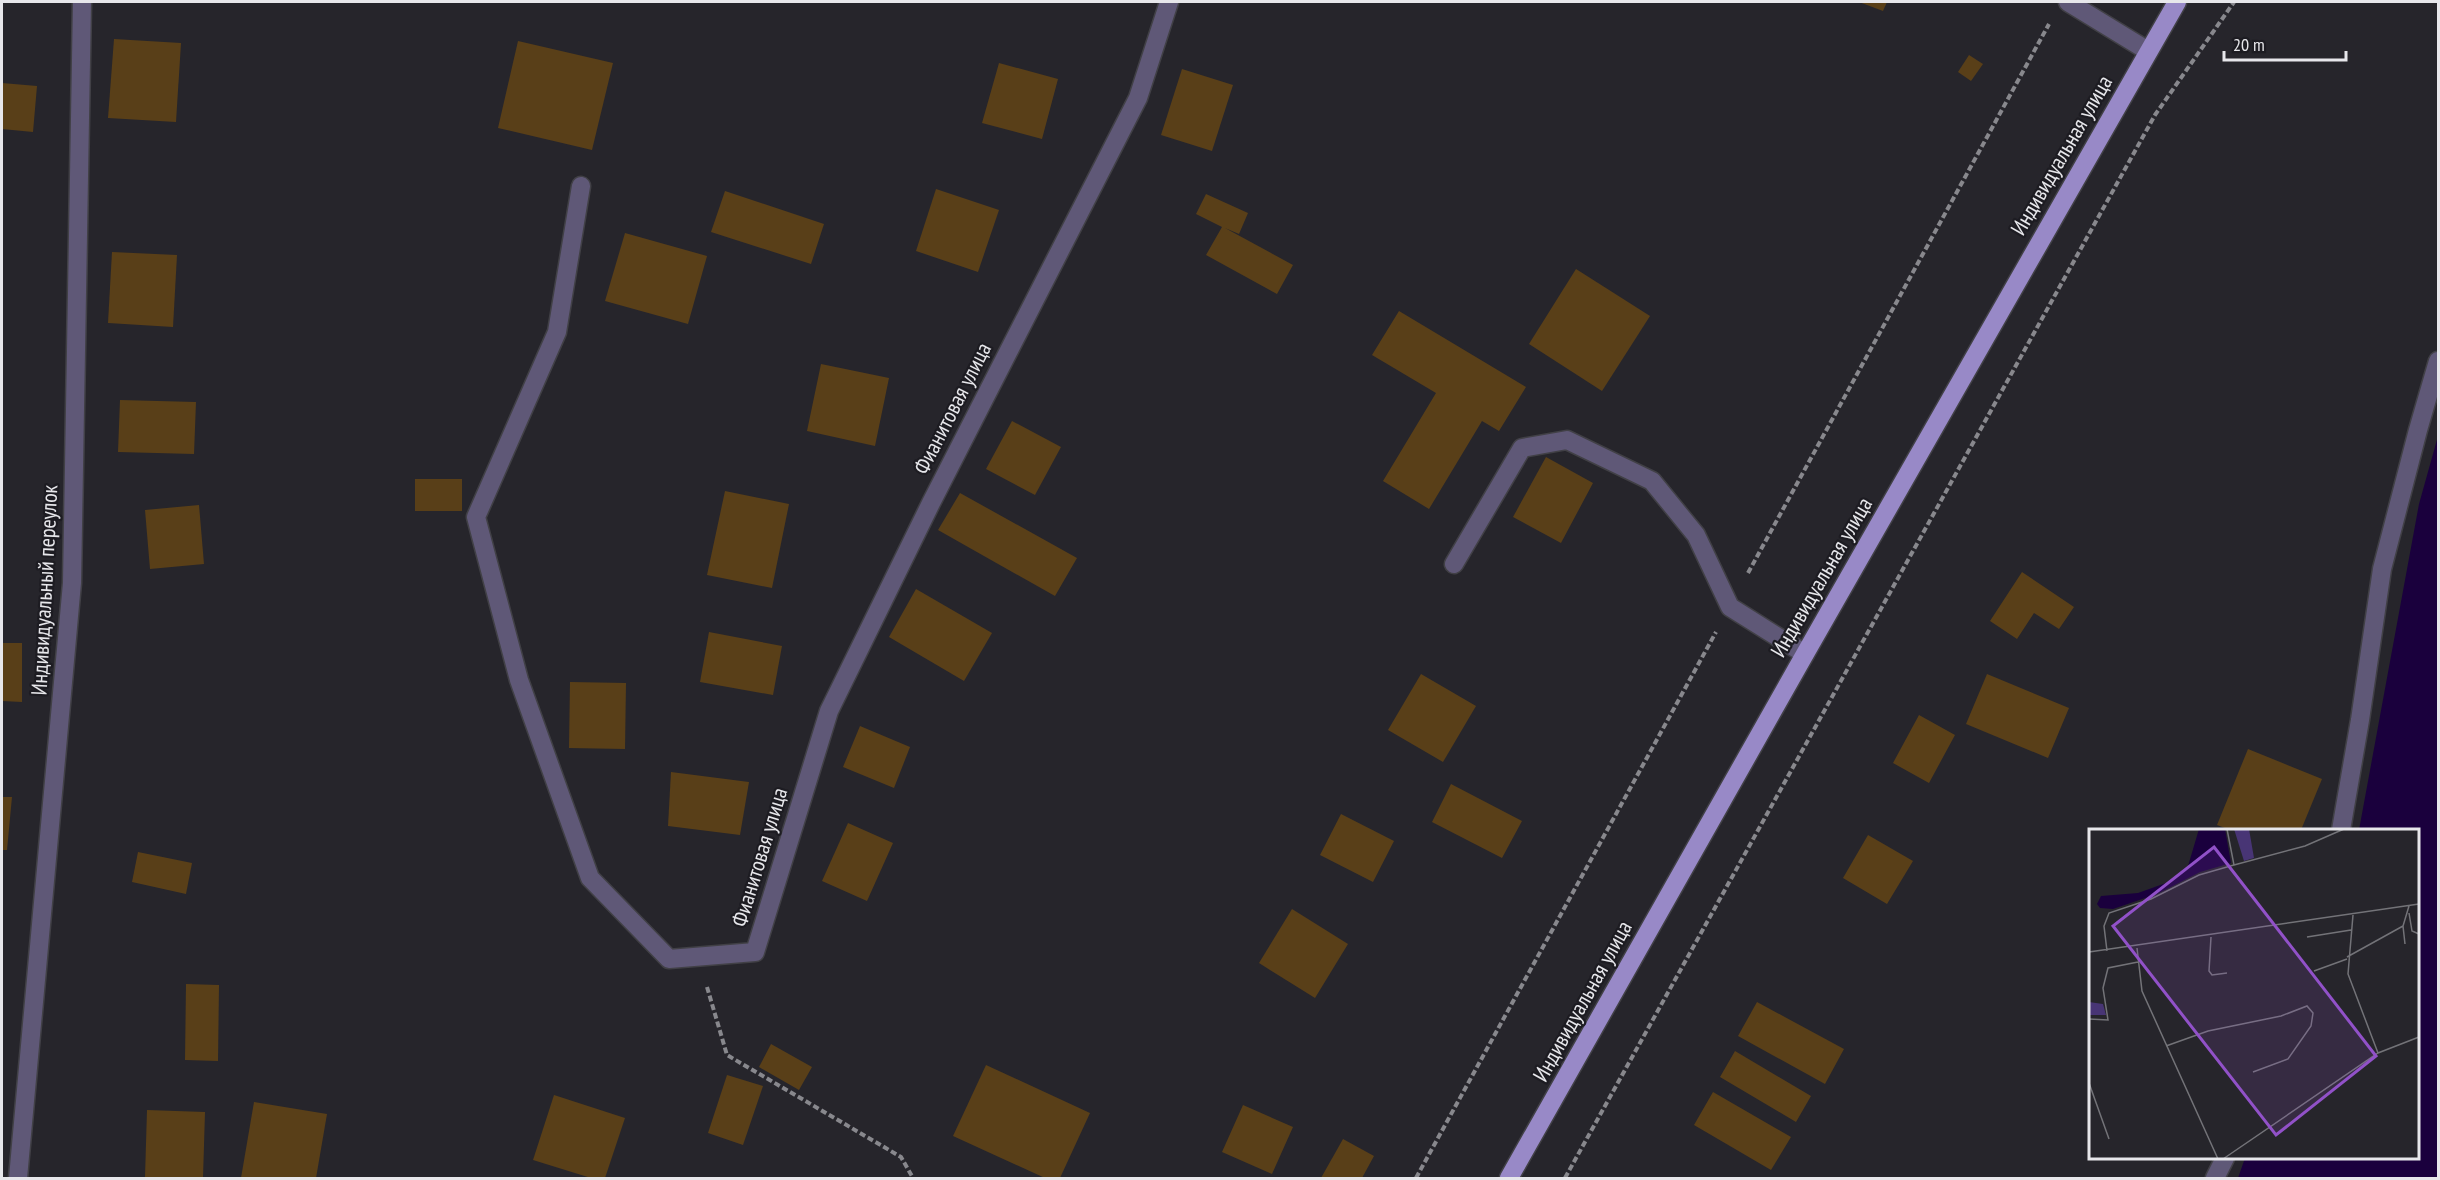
<svg xmlns="http://www.w3.org/2000/svg" width="2440" height="1180" font-family="'PT Sans Narrow',sans-serif">
  <style>
    .water { fill: #1a003d }
    .building { fill: #593f18 }
    .lines { fill: none; stroke-linecap: round; stroke-linejoin: round }
    .minor-casing { stroke: #414046; stroke-width: 21 }
    .major-casing { stroke: #414046; stroke-width: 21 }
    .path { stroke: #88888d; stroke-width: 4; stroke-dasharray: 6 3; stroke-linecap: butt }
    .minor { stroke: #5f5877; stroke-width: 18 }
    .major { stroke: #9889c7; stroke-width: 18 }
    .labels { text-anchor: middle; dominant-baseline: central; stroke-width: 4.5; stroke-linejoin: round; paint-order: stroke }
    .street-label { font-size: 22px; fill: #e7e7eb; stroke: #1d1c22 }
    .inset-road { fill: none; stroke: #737378; stroke-width: 1.5 }
    .view { fill: #9151c8; fill-opacity: 0.15; stroke: #9151c8; stroke-width: 3 }
    .inset-edge { fill: none; stroke: #e7e7eb; stroke-width: 3 }
  </style>
  <rect width="100%" height="100%" fill="#26252b"/>
  <path class="water" d="M2438 436V1178H2238L2245 1158H2418V830H2359L2419 504Z"/>
  <g class="building">
    <path d="M1859 2H1887L1883 11Z"/>
    <path d="M114 39 181 43 176 122 108 118Z"/>
    <path d="M518 41 613 63 592 150 498 128Z"/>
    <path d="M1969 55 1983 64 1971 81 1958 72Z"/>
    <path d="M999 63 1058 79 1042 139 982 123Z"/>
    <path d="M1182 69 1233 85 1212 151 1161 135Z"/>
    <path d="M2 83 37 86 33 132 2 129Z"/>
    <path d="M936 189 999 210 978 272 916 251Z"/>
    <path d="M725 191 824 224 811 264 711 232Z"/>
    <path d="M1206 194 1248 213 1239 234 1225 228 1293 265 1277 294 1206 255 1222 227 1196 214Z"/>
    <path d="M625 233 707 256 688 324 605 301Z"/>
    <path d="M112 252 177 255 173 327 108 323Z"/>
    <path d="M1576 269 1650 316 1602 391 1529 344Z"/>
    <path d="M1399 311 1526 387 1499 431 1482 421 1429 509 1383 481 1436 393 1372 355Z"/>
    <path d="M821 364 889 378 875 446 807 431Z"/>
    <path d="M120 400 196 402 194 454 118 452Z"/>
    <path d="M1012 421 1061 447 1035 495 986 469Z"/>
    <path d="M1546 457 1593 483 1561 543 1513 517Z"/>
    <rect x="415" y="479" width="47" height="32"/>
    <path d="M725 491 789 504 772 588 707 575Z"/>
    <path d="M960 493 1077 558 1055 596 938 530Z"/>
    <path d="M199 505 204 564 150 569 145 510Z"/>
    <path d="M2022 572 2074 607 2059 629 2034 613 2017 639 1990 621Z"/>
    <path d="M916 589 992 633 964 681 889 637Z"/>
    <path d="M709 632 782 646 773 695 700 682Z"/>
    <path d="M2 643H22V702L2 701Z"/>
    <path d="M1421 674 1476 706 1443 762 1388 730Z"/>
    <path d="M1987 674 2069 708 2048 758 1966 724Z"/>
    <path d="M570 682 626 683 625 749 569 748Z"/>
    <path d="M1919 715 1955 735 1929 783 1893 763Z"/>
    <path d="M860 726 910 747 894 788 843 767Z"/>
    <path d="M2248 749 2322 779 2301 830H2230L2217 825Z"/>
    <path d="M671 772 749 782 740 835 668 826Z"/>
    <path d="M1451 784 1522 821 1502 858 1432 822Z"/>
    <path d="M2 797H12L7 850H2Z"/>
    <path d="M1341 814 1394 841 1373 882 1320 855Z"/>
    <path d="M848 823 893 843 867 901 822 881Z"/>
    <path d="M1868 835 1913 861 1887 904 1843 878Z"/>
    <path d="M138 852 192 863 186 894 132 882Z"/>
    <path d="M1292 909 1348 944 1315 998 1259 963Z"/>
    <path d="M186 984 219 985 218 1061 185 1060Z"/>
    <path d="M1757 1002 1844 1049 1825 1084 1738 1036Z"/>
    <path d="M771 1044 812 1067 799 1090 759 1067Z"/>
    <path d="M1735 1051 1811 1096 1796 1122 1720 1077Z"/>
    <path d="M986 1065 1090 1113 1060 1178H1045L953 1136Z"/>
    <path d="M727 1075 763 1086 743 1145 708 1133Z"/>
    <path d="M1713 1092 1791 1137 1771 1170 1694 1125Z"/>
    <path d="M554 1095 625 1118 605 1178H591L533 1160Z"/>
    <path d="M254 1102 327 1114 316 1178H241Z"/>
    <path d="M1243 1105 1293 1127 1272 1174 1222 1152Z"/>
    <path d="M147 1110 205 1112 203 1178 145 1177Z"/>
    <path d="M1343 1139 1374 1156 1362 1178H1321Z"/>
  </g>
  <g class="lines">
    <g class="minor-casing">
      <g id="minor">
        <path d="M2068 2 2148 51"/>
        <path d="M581 186 557 332 476 517 519 680 590 878 669 959 755 952 829 711 931 503 1138 98 1169 2"/>
        <path d="M1454 564 1522 448 1567 440 1652 481 1696 535 1730 607 1805 654"/>
        <path d="M2341 830 2360 720 2382 569 2418 430 2438 361"/>
        <path d="M18 1178 72 583 82 2"/>
        <path d="M2215 1178 2225 1158"/>
      </g>
    </g>
    <g class="major-casing">
      <path id="major" d="M1509 1178 1805 654 2177 2"/>
    </g>
    <g class="path">
      <path d="M1748 573 2049 24"/>
      <path d="M707 987 727 1055 901 1157 913 1178"/>
      <path d="M1416 1178 1716 632"/>
      <path d="M1565 1178 2155 115 2234 2"/>
    </g>
    <use href="#minor" class="minor"/>
    <use href="#major" class="major"/>
  </g>
  <g class="labels">
    <g class="street-label">
      <text transform="translate(2061 155) rotate(-60)">Индивидуальная улица</text>
      <text transform="translate(952 408) rotate(-63)">Фианитовая улица</text>
      <text transform="translate(1821 577) rotate(-60)">Индивидуальная улица</text>
      <text transform="translate(44 590) rotate(-87)">Индивидуальный переулок</text>
      <text transform="translate(759 857) rotate(-73)">Фианитовая улица</text>
      <text transform="translate(1582 1001) rotate(-61)">Индивидуальная улица</text>
    </g>
  </g>
  <g transform="translate(2089 829)">
    <rect width="330" height="330" fill="#26252b"/>
    <path d="M145 0H160L165 29 155 32ZM0 173 14 175 17 186H0Z" fill="#483575"/>
    <path d="M110 0H136L142 34 111 43 68 65 24 80 11 79 8 75 12 67 49 64 77 54 99 37Z" fill="#1a003d"/>
    <path class="inset-road" d="M145 36 216 17 255 0M320 84 323 102 330 105M264 86 259 145 289 224M122 108 120 142 123 146 138 144M218 108 262 101M316 115 314 97 320 77M48 119 53 162 129 330M18 122 15 97 20 84 62 70 110 46 145 36 138 0M0 123 330 75M258 128 314 97M225 142 258 130M0 190 19 191 14 159 19 139 49 133M77 217 119 202 192 187 218 177 224 184 222 197 199 230 164 243M0 254 20 310M134 330 289 224 330 208"/>
    <path class="view" d="M125 18 287 227 187 306 24 97Z"/>
    <rect width="330" height="330" class="inset-edge"/>
  </g>
  <rect width="2440" height="1180" fill="none" stroke="#e7e7eb" stroke-width="6"/>
  <path d="M2224 51v9h122v-9" fill="none" stroke="#e7e7eb" stroke-width="3"/>
  <text x="2233" y="51" font-size="18" fill="#e7e7eb" stroke="#1d1c22" stroke-width="4.5" paint-order="stroke">20 m</text>
</svg>
